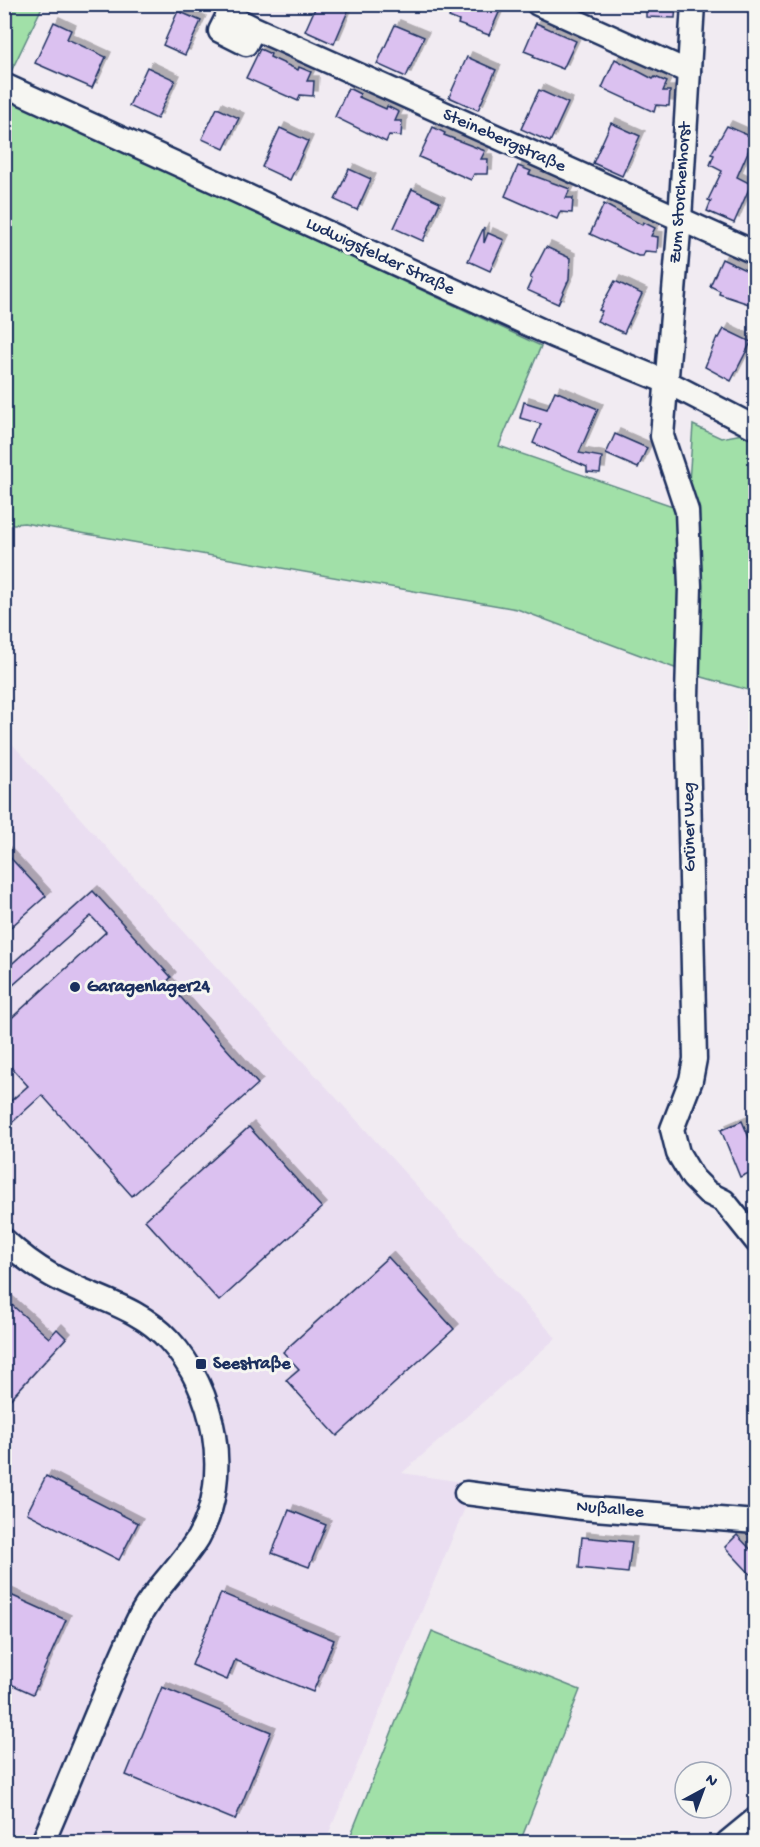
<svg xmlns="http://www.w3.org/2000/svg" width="760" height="1847" font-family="'Gochi Hand',sans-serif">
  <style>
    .built { fill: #eadef1 }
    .green { fill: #a1e0a8; stroke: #5e8883; stroke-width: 1.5 }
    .building { fill: #dbc1f0; stroke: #1b2f5e; stroke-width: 1.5; filter: url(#shadow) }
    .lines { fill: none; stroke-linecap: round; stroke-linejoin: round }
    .minor-casing { stroke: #1b2f5e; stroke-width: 27 }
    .minor { stroke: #f6f6f2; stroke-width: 22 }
    .poi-dot { fill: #1b2f5e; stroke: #f6f6f2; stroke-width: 2 }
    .labels { text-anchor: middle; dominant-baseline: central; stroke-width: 6; stroke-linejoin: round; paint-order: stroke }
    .street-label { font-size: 18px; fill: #1b2f5e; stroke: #f6f6f2 }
    .poi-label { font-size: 18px; font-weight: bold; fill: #1b2f5e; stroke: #f6f6f2; text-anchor: start }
  </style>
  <defs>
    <filter id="shadow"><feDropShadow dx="5" dy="-5" stdDeviation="0" flood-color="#0004"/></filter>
  </defs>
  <rect width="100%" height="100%" fill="#f1ebf2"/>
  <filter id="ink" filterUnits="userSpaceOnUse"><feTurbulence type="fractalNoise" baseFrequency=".0167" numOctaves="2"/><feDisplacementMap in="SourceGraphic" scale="12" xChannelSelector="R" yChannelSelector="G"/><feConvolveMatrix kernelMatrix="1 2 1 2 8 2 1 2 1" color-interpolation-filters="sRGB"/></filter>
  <g filter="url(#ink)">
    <path class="built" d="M4 735 556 1338 402 1473 475 1484 325 1842H5Z"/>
    <g class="green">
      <path d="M5 5H43L5 84Z"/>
      <path d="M4 95 541 346 499 446 687 511 693 425 721 438 748 433 755 437V692L688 673 517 609 24 523 5 525Z"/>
      <path d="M432 1631 580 1690 520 1842H348Z"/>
    </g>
    <g class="building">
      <path d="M317 4H351L334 44 305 31Z"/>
      <path d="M455 4H494L501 8 489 35 458 24 459 21 449 17Z"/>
      <path d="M646 4H676L675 18 646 17Z"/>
      <path d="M178 11 201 21 185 55 163 45Z"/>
      <path d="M54 22 71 30 67 39 106 57 92 88 35 63Z"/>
      <path d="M536 23 576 41 563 69 533 57 534 55 524 51Z"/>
      <path d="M395 25 424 37 406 77 377 64Z"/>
      <path d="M260 49 271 54 270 57 298 70 299 67 311 72 307 81H314L313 96 300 95 298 101 246 78Z"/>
      <path d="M467 57 496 70 478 110 449 97Z"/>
      <path d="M615 59 653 79 655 77 667 82 663 91H670L669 106 656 105 654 112 602 88Z"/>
      <path d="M147 67 175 80 157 119 129 106Z"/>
      <path d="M348 88 360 94 359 97 386 109 387 106 399 112 395 121H402L401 136 389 135 386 142 335 117Z"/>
      <path d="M539 90 568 103 550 142 521 129Z"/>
      <path d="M217 108 239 118 224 149 202 139Z"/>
      <path d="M611 123 640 136 622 176 593 163Z"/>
      <path d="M727 126 754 138 737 177 751 184 734 223 707 211 711 201 708 200 722 171 710 165 714 155 711 154Z"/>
      <path d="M433 127 445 133 444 135 485 151 481 159H488L487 174H474L471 180 419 157Z"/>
      <path d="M280 128 308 141 290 180 262 167Z"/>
      <path d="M518 166 531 171 529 174 570 189 566 198H573L572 213 560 212 557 219 505 196Z"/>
      <path d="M349 169 371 179 357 210 335 200Z"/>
      <path d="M412 189 440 202 423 241 394 228Z"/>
      <path d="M604 204 642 225 643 222 655 228 651 236 658 237 657 252 645 251 643 256H638L590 234Z"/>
      <path d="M484 227V243L488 233 504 240 490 271 468 261Z"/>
      <path d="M546 247 570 258 569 279 558 304 527 290 532 279 530 278Z"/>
      <path d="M722 259 756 275V290L749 304 719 294 720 291 710 286Z"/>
      <path d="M615 281 642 294 624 333 597 321 602 311 599 310Z"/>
      <path d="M724 329 751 342 731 381 705 367 717 337 719 338Z"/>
      <path d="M555 391 598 409 579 453 602 457 600 473 587 472V467L533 443 541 424 520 418 524 402 547 409Z"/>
      <path d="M615 434 647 448 638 468 606 454Z"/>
      <path d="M4 851 46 896 4 933Z"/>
      <path d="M93 891 171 977 167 982 258 1084 132 1196 42 1095 4 1130V1107L28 1086 4 1060V1025L106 932 91 916 4 993V971Z"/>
      <path d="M742 1121 756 1154V1170L740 1177 721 1130Z"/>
      <path d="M249 1127 322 1208 219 1301 145 1220Z"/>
      <path d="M388 1257 454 1329 337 1436 286 1380 299 1369 283 1352Z"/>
      <path d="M4 1298 49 1338 57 1329 66 1338 4 1406Z"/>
      <path d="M46 1476 138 1523 119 1560 27 1513Z"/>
      <path d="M289 1510 326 1525 309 1567 272 1553Z"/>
      <path d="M737 1535 756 1555V1580L725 1547Z"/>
      <path d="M582 1537 632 1542 628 1573 579 1568Z"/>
      <path d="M4 1592 66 1620 33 1694 4 1681Z"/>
      <path d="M221 1593 334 1640 313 1692 235 1660 227 1680 192 1665Z"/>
      <path d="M162 1687 271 1732 235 1820 126 1775Z"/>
    </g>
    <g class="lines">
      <g class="minor-casing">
        <g id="minor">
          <path d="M538 4 689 72"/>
          <path d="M693 4 680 219 662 436 687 511 690 586 687 697 695 1059 691 1080 672 1129 678 1153 693 1178 708 1193 724 1201 756 1241"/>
          <path d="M254 28 228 15 220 31 246 44 254 28 756 253"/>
          <path d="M4 85 554 336 667 382 756 428"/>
          <path d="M4 1240C18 1253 35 1266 51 1275 91 1298 137 1305 169 1340 215 1389 233 1477 198 1538 179 1569 150 1592 135 1626 102 1697 74 1771 43 1842"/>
          <path d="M466 1493 582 1508 756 1522"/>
          <path d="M728 1842 756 1819"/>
        </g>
      </g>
      <use href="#minor" class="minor"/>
    </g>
  </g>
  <g class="poi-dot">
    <circle cx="75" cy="987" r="6"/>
    <rect x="195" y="1358" width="12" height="12" rx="3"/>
  </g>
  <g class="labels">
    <g class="street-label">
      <text transform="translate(504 141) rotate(24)">Steinebergstraße</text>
      <text transform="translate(681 193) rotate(-86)">Zum Storchenhorst</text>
      <text transform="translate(380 257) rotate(25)">Ludwigsfelder Straße</text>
      <text transform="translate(690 827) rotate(-91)">Grüner Weg</text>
      <text transform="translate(610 1510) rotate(5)">Nußallee</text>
    </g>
    <g class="poi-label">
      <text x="87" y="987">Garagenlager24</text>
      <text x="213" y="1364">Seestraße</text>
    </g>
  </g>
  <rect width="760" height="1847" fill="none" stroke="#f6f6f2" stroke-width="24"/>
  <rect x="12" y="12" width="736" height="1823" fill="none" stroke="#1b2f5e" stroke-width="2" filter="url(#ink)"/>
  <g transform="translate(703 1790) rotate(41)"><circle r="28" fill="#f6f6f2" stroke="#9ea6b7" stroke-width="1.5"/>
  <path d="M0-4.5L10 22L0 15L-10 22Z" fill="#1b2f5e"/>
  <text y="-9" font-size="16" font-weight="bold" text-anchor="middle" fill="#1b2f5e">N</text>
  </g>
</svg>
